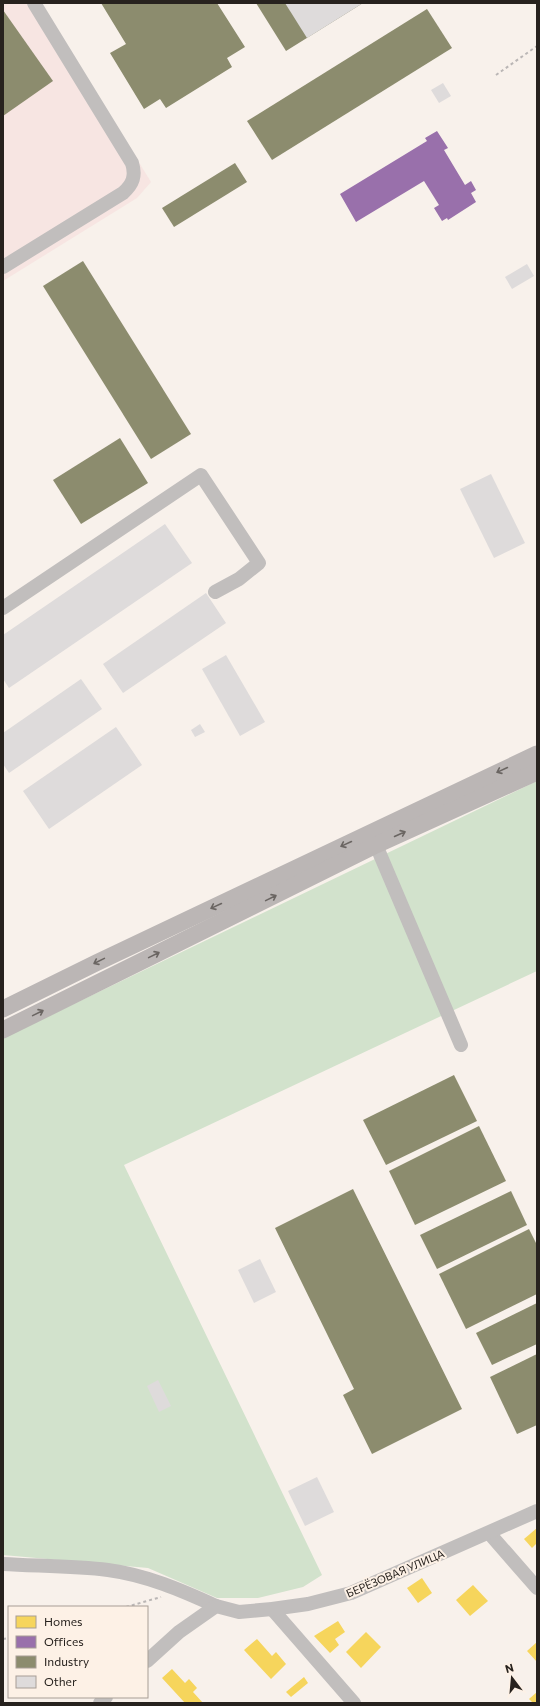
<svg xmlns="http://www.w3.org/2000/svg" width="540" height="1706" font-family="Commissioner,sans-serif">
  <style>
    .industrial { fill: #f7e5e2 }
    .green { fill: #d2e2cc }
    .homes { fill: #f6d55c }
    .offices { fill: #9970ab }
    .industry { fill: #8c8c6e }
    .building { fill: #dedbdb }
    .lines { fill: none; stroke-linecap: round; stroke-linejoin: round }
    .path { stroke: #bab6b5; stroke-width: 2; stroke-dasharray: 3 3; stroke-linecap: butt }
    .minor { stroke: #c1bebd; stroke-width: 14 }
    .major { stroke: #bbb6b5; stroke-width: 17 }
    .oneway { stroke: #6a6562 }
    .labels { text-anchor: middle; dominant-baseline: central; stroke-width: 4; stroke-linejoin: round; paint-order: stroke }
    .street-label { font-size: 11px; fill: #27221e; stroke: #fdf1e6 }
  </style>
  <rect width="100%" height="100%" fill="#f8f1eb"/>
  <path class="industrial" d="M3 3H41L151 182 137 198 3 281Z"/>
  <path class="green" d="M537 781V971L124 1165 322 1575 303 1587 258 1598H217L148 1568 3 1555V1038Z"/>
  <g class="homes">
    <path d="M537 1528V1543L532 1548 524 1539Z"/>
    <path d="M422 1578 432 1593 418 1603 407 1588Z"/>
    <path d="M473 1585 488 1601 470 1616 456 1600Z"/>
    <path d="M338 1621 345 1632 335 1639 339 1645 330 1653 314 1636Z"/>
    <path d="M366 1632 381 1647 361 1668 346 1652Z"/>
    <path d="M257 1639 272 1656 276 1652 286 1664 271 1679 244 1650Z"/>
    <path d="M537 1642V1662L527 1651Z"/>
    <path d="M172 1669 185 1683 189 1679 197 1688 193 1692 203 1703H185L162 1678Z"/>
    <path d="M304 1677 308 1683 291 1697 286 1692Z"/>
    <path d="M537 1692V1703H533L529 1699Z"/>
  </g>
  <path class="offices" d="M437 131 448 148 444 150 465 185 471 181 476 190 471 193 476 202 448 220 447 218 442 221 434 208 439 205 424 181 356 222 340 194 427 141 425 138Z"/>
  <g class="industry">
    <path d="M101 3H217L245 47 227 58 232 67 166 108 160 99 144 109 110 53 126 44Z"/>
    <path d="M256 3H363L286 51Z"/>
    <path d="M427 9 452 48 272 160 247 121Z"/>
    <path d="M3 10 53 81 3 116Z"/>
    <path d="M235 163 247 182 174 227 162 208Z"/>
    <path d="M83 261 191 434 151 459 43 286Z"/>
    <path d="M120 438 148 483 81 524 53 480Z"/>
    <path d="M454 1075 477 1121 386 1165 363 1120Z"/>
    <path d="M479 1126 506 1181 415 1225 389 1171Z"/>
    <path d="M353 1189 462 1409 372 1454 343 1395 354 1389 275 1228Z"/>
    <path d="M511 1191 527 1225 437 1269 420 1235Z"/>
    <path d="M529 1229 537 1245V1294L466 1329 439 1274Z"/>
    <path d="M537 1303V1344L492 1365 476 1333Z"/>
    <path d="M537 1354V1425L517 1434 490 1377Z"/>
  </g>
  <g class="building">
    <path d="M285 3H363L307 38Z"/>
    <path d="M443 83 451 96 439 103 431 90Z"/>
    <path d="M527 264 534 276 512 289 505 277Z"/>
    <path d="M491 474 525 543 494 558 460 489Z"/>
    <path d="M165 524 192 563 9 688 3 679V635Z"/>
    <path d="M206 593 226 623 123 693 103 664Z"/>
    <path d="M226 655 265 722 240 736 202 669Z"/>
    <path d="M81 679 102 709 9 773 3 764V733Z"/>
    <path d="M200 724 205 732 195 737 191 730Z"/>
    <path d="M116 727 142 765 49 829 23 791Z"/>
    <path d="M260 1259 276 1292 254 1303 238 1270Z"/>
    <path d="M158 1380 171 1406 159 1412 147 1386Z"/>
    <path d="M317 1477 334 1512 305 1526 288 1491Z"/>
  </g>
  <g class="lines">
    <g class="path">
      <path d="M496 75 537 46"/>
      <path d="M126 1607 161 1597"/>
      <path d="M3 1639 9 1638"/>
    </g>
    <g class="minor">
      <path d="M3 267 123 193C133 184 136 176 132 163L34 3"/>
      <path d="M3 608 201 475 259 563 239 579 215 592"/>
      <path d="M376 845 461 1045"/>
      <path d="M489 1533 537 1588"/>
      <path d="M3 1564C37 1566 75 1566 108 1570 146 1575 181 1590 216 1606"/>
      <path d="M272 1609 354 1703"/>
      <path d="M147 1661 179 1632 216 1606 239 1612 272 1609 308 1604 351 1593 537 1511"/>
      <path d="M100 1703 106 1697"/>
    </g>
    <g class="major">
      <path d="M3 1009 96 963 537 754"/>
      <path d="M3 1030 376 845 537 772"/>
    </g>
  </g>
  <defs><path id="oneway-shaft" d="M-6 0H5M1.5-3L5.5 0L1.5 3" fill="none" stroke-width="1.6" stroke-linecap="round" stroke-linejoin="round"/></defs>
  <g class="oneway">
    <use href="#oneway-shaft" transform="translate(502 770) rotate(155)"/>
    <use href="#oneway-shaft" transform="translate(400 834) rotate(-24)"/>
    <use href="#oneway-shaft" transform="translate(346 844) rotate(155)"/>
    <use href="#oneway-shaft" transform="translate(271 898) rotate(-26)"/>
    <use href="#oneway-shaft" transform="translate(216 906) rotate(155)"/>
    <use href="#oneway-shaft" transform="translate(154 955) rotate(-26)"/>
    <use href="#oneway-shaft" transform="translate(99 961) rotate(154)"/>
    <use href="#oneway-shaft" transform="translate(38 1013) rotate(-26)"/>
  </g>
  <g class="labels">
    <g class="street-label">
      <text transform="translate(395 1573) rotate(-23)">БЕРЁЗОВАЯ УЛИЦА</text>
    </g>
  </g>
  <rect width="540" height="1706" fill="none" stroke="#27221e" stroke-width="8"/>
  <rect x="8" y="1606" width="140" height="92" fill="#fdf1e6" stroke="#a79e96"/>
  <rect x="16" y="1616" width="20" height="12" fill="#f6d55c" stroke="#a79e96"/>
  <text x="44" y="1626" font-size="12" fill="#27221e">Homes</text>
  <rect x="16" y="1636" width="20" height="12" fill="#9970ab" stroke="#a79e96"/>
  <text x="44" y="1646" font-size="12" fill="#27221e">Offices</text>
  <rect x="16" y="1656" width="20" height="12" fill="#8c8c6e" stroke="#a79e96"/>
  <text x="44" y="1666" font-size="12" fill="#27221e">Industry</text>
  <rect x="16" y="1676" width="20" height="12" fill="#dedbdb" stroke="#a79e96"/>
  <text x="44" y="1686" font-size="12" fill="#27221e">Other</text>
  <g transform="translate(512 1678) rotate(344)" stroke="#fdf1e6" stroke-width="3" paint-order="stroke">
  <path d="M0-3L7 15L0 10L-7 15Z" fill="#27221e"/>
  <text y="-6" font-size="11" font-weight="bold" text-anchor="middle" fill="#27221e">N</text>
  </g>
</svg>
